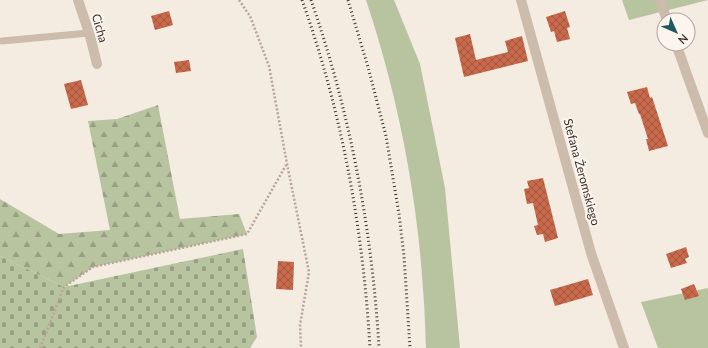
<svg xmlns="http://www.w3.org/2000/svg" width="708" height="348" font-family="Lato,sans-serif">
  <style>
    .grass { fill: #b8c4a0 }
    .forest { fill: url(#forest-firs) }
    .cemetery { fill: url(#cemetery-stones) }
    .building { fill: url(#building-cross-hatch) }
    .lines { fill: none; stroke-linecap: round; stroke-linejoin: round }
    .path { stroke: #b9a596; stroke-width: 2.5; stroke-dasharray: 2 2; stroke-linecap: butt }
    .lane { stroke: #cdbbac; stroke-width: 7 }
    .street { stroke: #cdbbac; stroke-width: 10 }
    .rail { stroke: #3b302b; stroke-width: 3; stroke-dasharray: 1 3; stroke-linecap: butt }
    .labels { text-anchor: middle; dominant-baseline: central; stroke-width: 4; stroke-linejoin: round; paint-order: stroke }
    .street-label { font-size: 12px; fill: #3b302b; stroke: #fbf5ee }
  </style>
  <defs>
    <pattern id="forest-firs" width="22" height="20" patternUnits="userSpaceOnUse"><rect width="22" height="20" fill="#b8c4a0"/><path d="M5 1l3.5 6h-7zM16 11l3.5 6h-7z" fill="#97a083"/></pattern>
    <pattern id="cemetery-stones" width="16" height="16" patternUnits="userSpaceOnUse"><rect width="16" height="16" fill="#b8c4a0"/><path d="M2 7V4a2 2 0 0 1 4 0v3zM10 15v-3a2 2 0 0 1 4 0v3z" fill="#97a083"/></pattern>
    <pattern id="building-cross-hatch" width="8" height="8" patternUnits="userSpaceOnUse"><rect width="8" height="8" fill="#c8694b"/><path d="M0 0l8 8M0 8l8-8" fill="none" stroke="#a4573f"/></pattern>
  </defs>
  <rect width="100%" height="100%" fill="#f4ebe1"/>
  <g class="grass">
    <path d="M366 0H394L420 64 445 188 460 348H426C425 329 425 310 423 290 417 192 397 93 366 0Z"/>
    <path d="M622 0H708L629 20Z"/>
    <path d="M708 288V348H658L641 302Z"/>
  </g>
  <path class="forest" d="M158 105 180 219 239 214 247 234 93 267 64 287 0 256V199L59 234 110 230 88 121 117 119Z"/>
  <path class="cemetery" d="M243 249 257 337 250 348H0V256L64 287Z"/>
  <g class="building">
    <path d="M169 11 173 25 155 30 151 16Z"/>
    <path d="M565 11 570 27 567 28 570 39 557 42 554 31 551 32 546 17Z"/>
    <path d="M470 34 476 60 508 52 505 41 522 36 528 61 464 77 455 38Z"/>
    <path d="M189 60 191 71 176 73 174 62Z"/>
    <path d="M81 80 88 105 71 109 64 84Z"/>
    <path d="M647 87 650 98 652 97 668 146 649 151 646 139H648L640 114H639L635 103 631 104 627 92Z"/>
    <path d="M543 178 558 238 545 242 543 234 537 235 534 226 538 225 533 203 527 204 524 189 529 188 527 181Z"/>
    <path d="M686 247 689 257 685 259 687 263 671 268 666 254Z"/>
    <path d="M278 261 294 262 293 290 276 289Z"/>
    <path d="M588 279 593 295 555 306 550 290Z"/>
    <path d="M694 284 699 296 685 300 681 289Z"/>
  </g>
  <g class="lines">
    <g class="path">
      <path d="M239 0 250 16 269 66 287 164 309 272 300 325 301 348"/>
      <path d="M40 348 64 287 93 267 247 234 286 165"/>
    </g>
    <path class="lane" d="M2 41 89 33"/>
    <g class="street">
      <path d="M78 0 90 36 97 64"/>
      <path d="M521 0 591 253 624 348"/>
      <path d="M660 0 667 20"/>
      <path d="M676 44 708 133"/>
    </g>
    <g class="rail">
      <path d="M302 0C342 112 363 229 370 348"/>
      <path d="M311 0C350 112 372 229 379 348"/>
      <path d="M348 0 368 67 386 136 399 214 404 256 410 348"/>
    </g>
  </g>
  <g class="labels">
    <g class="street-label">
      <text transform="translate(100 28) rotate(74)">Cicha</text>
      <text transform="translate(582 172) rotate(75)">Stefana Żeromskiego</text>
    </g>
  </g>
  <g transform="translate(676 32) rotate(135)"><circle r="19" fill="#fbf5ee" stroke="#aea6a0"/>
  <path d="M0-3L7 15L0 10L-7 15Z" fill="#1f5a5e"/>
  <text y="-6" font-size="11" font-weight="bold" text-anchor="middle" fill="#3b302b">N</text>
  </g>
</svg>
